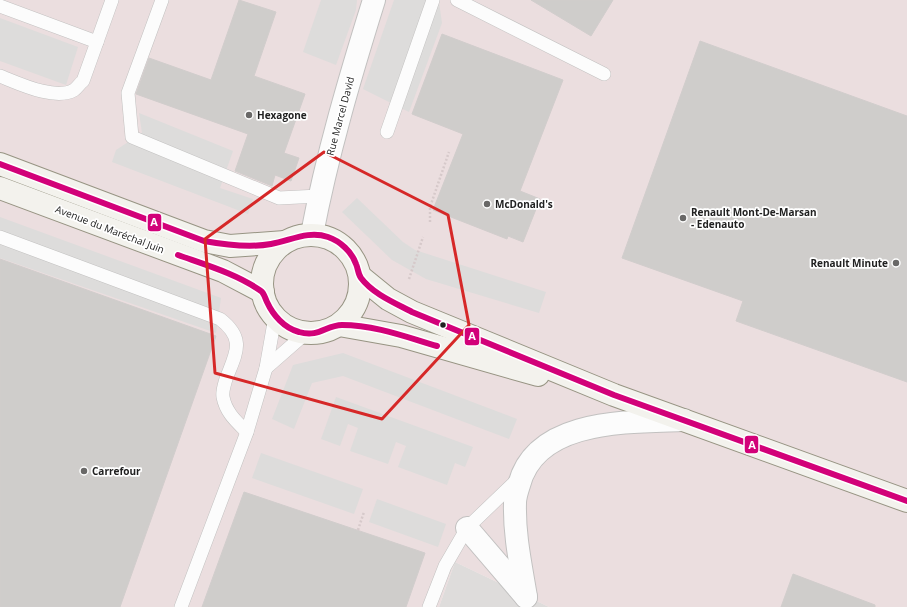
<svg xmlns="http://www.w3.org/2000/svg" width="907" height="607" font-family="'Open Sans',sans-serif">
  <style>
    .residential { fill: #dedcdb }
    .commercial { fill: #ebdedf }
    .religious { fill: #dddcdb }
    .building { fill: #cfcdcb; stroke: #d1cdcc }
    .lines { fill: none; stroke-linecap: round; stroke-linejoin: round }
    .service-casing { stroke: #c2c1c0; stroke-width: 14 }
    .minor-casing { stroke: #c2c1c0; stroke-width: 24 }
    .secondary-casing { stroke: #979483; stroke-width: 24 }
    .path { stroke: #d6c9ca; stroke-width: 2.5; stroke-dasharray: 2 2; stroke-linecap: butt }
    .service { stroke: #fcfcfc; stroke-width: 13 }
    .minor { stroke: #fcfcfc; stroke-width: 22 }
    .secondary { stroke: #f3f2ed; stroke-width: 22 }
    .bus-1-casing { stroke: #fff; stroke-width: 9 }
    .bus-1 { stroke: #d20179; stroke-width: 6 }
    .marked { fill: none; stroke: #d62828; stroke-width: 3; stroke-linejoin: round }
    .poi-dot { fill: #696867; stroke: #fff; stroke-width: 1.5 }
    .bus-dot { fill: #212121; stroke: #fff; stroke-width: 1.5 }
    .labels { text-anchor: middle; dominant-baseline: central; stroke-width: 3.5; stroke-linejoin: round; paint-order: stroke }
    .poi-label { font-size: 10px; font-weight: bold; fill: #212121; stroke: #fff; text-anchor: start }
    .street-label { font-size: 10px; fill: #212121; stroke: #fff }
    .line-badge { stroke: #fff; stroke-width: 1.5 }
    .badge-label { font-size: 11px; text-anchor: middle; font-weight: bold; fill: #fff }
  </style>
  <rect width="100%" height="100%" fill="#eeecea"/>
  <path class="residential" d="M455 562 549 607H439Z"/>
  <path class="commercial" d="M0 0H907V607H549L455 562 439 607H0Z"/>
  <g class="religious">
    <path d="M321 0H357L356 10 336 65 303 52Z"/>
    <path d="M394 0H436L439 2 442 23 409 112 363 89Z"/>
    <path d="M0 18 78 47 66 85 0 61Z"/>
    <path d="M139 113 233 151 220 188 253 199 248 214 112 162 116 150 142 133Z"/>
    <path d="M357 198 403 242 415 250 546 292 539 313 426 279 392 260 342 212Z"/>
    <path d="M0 217 221 298 216 333 0 258Z"/>
    <path d="M343 353 517 419 509 439 343 376 312 383 294 429 272 419 293 365Z"/>
    <path d="M336 397 473 447 465 467 455 463 447 485 398 467 406 446 396 442 388 464 350 451 358 428 348 424 340 446 321 439Z"/>
    <path d="M261 453 363 489 354 514 252 478Z"/>
    <path d="M377 499 446 524 438 547 369 522Z"/>
  </g>
  <g class="building">
    <path d="M239 0 276 12 254 76 305 94 284 153 299 158 291 181 275 175 272 186 235 171 248 134 136 94 149 58 211 80Z"/>
    <path d="M531 0H613L591 36Z"/>
    <path d="M442 34 563 80 520 191 540 199 523 242 508 236 507 239 433 210 463 134 412 114Z"/>
    <path d="M700 41 907 116V382L736 321 743 301 622 258Z"/>
    <path d="M0 259 216 336 120 607H0Z"/>
    <path d="M244 492 425 553 406 607H202Z"/>
    <path d="M793 574 875 605V607H781Z"/>
  </g>
  <g class="lines">
    <g class="service-casing">
      <g id="service">
        <path d="M162 0 128 93 132 137 279 198 319 196"/>
        <path d="M457 0 604 74"/>
        <path d="M0 6 97 42"/>
        <path d="M0 76C18 83 55 101 74 90 77 88 80 83 83 81L112 0"/>
        <path d="M387 132 433 0"/>
        <path d="M0 237 220 319C246 339 236 353 226 379 224 386 222 391 223 397 226 413 237 422 247 432"/>
        <path d="M266 368 306 333"/>
        <path d="M181 607 247 432 266 368 275 317"/>
        <path d="M429 607 445 566 467 528 519 478"/>
      </g>
    </g>
    <g class="minor-casing">
      <g id="minor">
        <path d="M312 234C327 155 350 77 374 0"/>
        <path d="M467 528 526 597"/>
        <path d="M526 597C521 566 514 535 515 503 515 497 517 491 519 485 536 418 630 422 684 420"/>
      </g>
    </g>
    <g class="secondary-casing">
      <g id="secondary">
        <path d="M0 164 204 241 230 246 285 242"/>
        <path d="M0 188 223 271 263 292"/>
        <circle cx="311" cy="284" r="49"/>
        <path d="M361 277 388 299 412 312 614 395 907 501"/>
        <path d="M339 325 401 336 538 375"/>
      </g>
    </g>
    <g class="path">
      <path d="M430 222V207L449 152"/>
      <path d="M409 279 423 237"/>
      <path d="M358 530 364 512"/>
    </g>
    <use href="#service" class="service"/>
    <use href="#minor" class="minor"/>
    <use href="#secondary" class="secondary"/>
    <g class="bus-1-casing">
      <g id="bus-1">
        <path d="M0 164 204 241C226 245 249 248 271 244 290 241 308 230 328 237 340 241 352 252 356 264 358 268 358 274 361 278 373 294 395 303 412 312L614 395 907 501"/>
        <path d="M178 255C206 265 237 274 261 291 264 293 265 298 267 302 273 315 284 328 299 332 319 338 326 325 342 325 375 325 406 337 437 346"/>
      </g>
    </g>
    <use href="#bus-1" class="bus-1"/>
  </g>
  <path class="marked" d="M324 152 448 215 469 325 382 419 215 373 205 239Z"/>
  <g class="poi-dot">
    <circle cx="249" cy="115" r="4"/>
    <circle cx="487" cy="204" r="4"/>
    <circle cx="683" cy="218" r="4"/>
    <circle cx="896" cy="263" r="4"/>
    <circle cx="84" cy="471" r="4"/>
  </g>
  <circle class="bus-dot" cx="443" cy="325" r="3.5"/>
  <g class="labels">
    <g class="poi-label">
      <text x="257" y="115">Hexagone</text>
      <text x="495" y="204">McDonald's</text>
      <text x="691" y="212">Renault Mont-De-Marsan<tspan x="691" dy="12">- Edenauto</tspan></text>
      <text x="888" y="263" text-anchor="end">Renault Minute</text>
      <text x="92" y="471">Carrefour</text>
    </g>
    <g class="street-label">
      <text transform="translate(340 116) rotate(-75)">Rue Marcel David</text>
      <text transform="translate(110 229) rotate(21)">Avenue du Maréchal Juin</text>
    </g>
  </g>
  <g class="line-badge">
    <rect x="147" y="213" width="15" height="19" rx="4" fill="#d20179"/>
    <rect x="464" y="327" width="16" height="19" rx="4" fill="#d20179"/>
    <rect x="744" y="435" width="15" height="19" rx="4" fill="#d20179"/>
  </g>
  <g class="badge-label">
    <text x="154" y="226">A</text>
    <text x="472" y="340">A</text>
    <text x="752" y="449">A</text>
  </g>
</svg>
